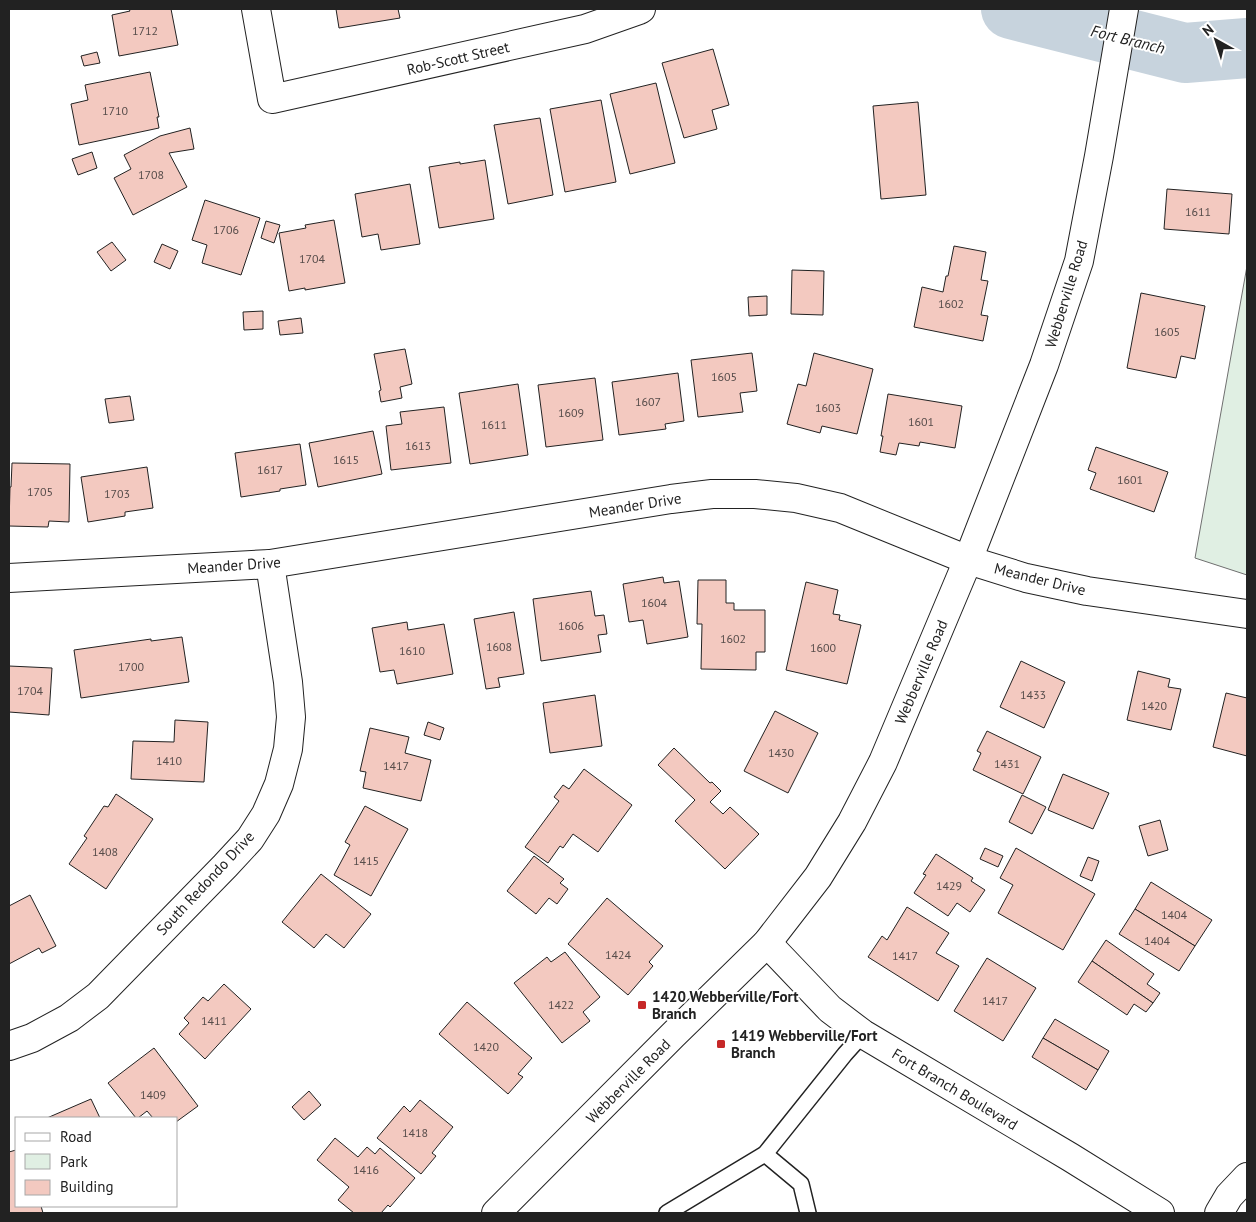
<svg xmlns="http://www.w3.org/2000/svg" width="1256" height="1222" font-family="'PT Sans',sans-serif">
  <style>
    .green { fill: #e0efe3; stroke: #6f6f6f }
    .lines { fill: none; stroke-linecap: round; stroke-linejoin: round }
    .river { stroke: #c7d3dd; stroke-width: 60 }
    .building { fill: #f3c9c0; stroke: #222 }
    .lane-casing { stroke: #222; stroke-width: 18 }
    .street-casing { stroke: #222; stroke-width: 30 }
    .secondary-casing { stroke: #222; stroke-width: 30 }
    .lane { stroke: #fff; stroke-width: 15 }
    .street { stroke: #fff; stroke-width: 28 }
    .secondary { stroke: #fff; stroke-width: 28 }
    .poi-dot { fill: #c62828; stroke: #fff; stroke-width: 2 }
    .labels { text-anchor: middle; dominant-baseline: central; stroke-width: 4; stroke-linejoin: round; paint-order: stroke }
    .number-label { font-size: 12px; fill: #564c4a }
    .street-label { font-size: 15px; fill: #222; stroke: #fff }
    .poi-label { font-size: 15px; font-weight: bold; fill: #222; stroke: #fff; text-anchor: start }
    .water-label { font-size: 16px; font-style: italic; fill: #222; stroke: #fff }
  </style>
  <rect width="100%" height="100%" fill="#fff"/>
  <path class="green" d="M1247 266V575L1195 558Z"/>
  <g class="lines">
    <path class="river" d="M1011 9 1185 53 1247 48"/>
  </g>
  <g class="building">
    <path d="M129 9H171L178 45 119 56 112 15 130 11Z"/>
    <path d="M336 9H398L400 18 339 28Z"/>
    <path d="M713 49 729 105 712 110 717 129 684 138 662 63Z"/>
    <path d="M97 52 100 63 84 66 81 56Z"/>
    <path d="M150 72 159 117H157L159 128 79 145 71 104 88 100 85 85Z"/>
    <path d="M656 83 675 163 630 174 610 94Z"/>
    <path d="M601 100 616 182 565 192 550 109Z"/>
    <path d="M918 102 926 195 881 199 873 106Z"/>
    <path d="M540 118 553 195 508 204 494 125Z"/>
    <path d="M190 128 194 149 169 153 187 187 133 215 114 178 131 169 124 155 160 136Z"/>
    <path d="M92 152 97 168 78 175 72 159Z"/>
    <path d="M485 160 494 219 439 228 429 167 460 162V164Z"/>
    <path d="M410 184 420 244 381 250 378 234 362 237 355 194Z"/>
    <path d="M1167 189 1232 194 1229 234 1164 229Z"/>
    <path d="M205 200 260 218 241 275 202 263 207 245 192 240Z"/>
    <path d="M334 220 345 283 305 290V288L289 291 279 233 306 228 305 225Z"/>
    <path d="M266 221 280 225 274 243 261 238Z"/>
    <path d="M112 242 126 260 111 271 97 252Z"/>
    <path d="M162 244 178 251 170 269 154 262Z"/>
    <path d="M954 246 986 252 981 280 988 281 981 315 988 316 983 341 914 327 922 287 943 292 946 276H948Z"/>
    <path d="M792 270 824 271 823 315 791 314Z"/>
    <path d="M1141 293 1205 306 1195 359 1181 356 1176 378 1127 368Z"/>
    <path d="M767 296V315L749 316 748 297Z"/>
    <path d="M263 311V329L244 330 243 312Z"/>
    <path d="M301 318 303 333 280 335 278 321Z"/>
    <path d="M405 349 412 384 400 387 402 398 381 402 379 391 381 390 374 354Z"/>
    <path d="M752 353 757 391 740 393 743 412 698 417 691 360Z"/>
    <path d="M814 353 873 369 857 434 822 426 820 433 787 424 798 384 806 386Z"/>
    <path d="M678 373 684 421 665 424 666 429 619 435 612 382Z"/>
    <path d="M595 378 603 440 546 447 538 385Z"/>
    <path d="M518 384 528 455 470 464 459 393Z"/>
    <path d="M888 394 962 406 955 448 920 442 919 446 899 443 896 455 880 452 883 436H881Z"/>
    <path d="M130 396 134 420 109 423 105 399Z"/>
    <path d="M444 407 451 463 391 470 386 426 402 424 400 412Z"/>
    <path d="M373 431 382 474 318 487 309 443Z"/>
    <path d="M300 444 306 485 280 489V491L241 497 235 453Z"/>
    <path d="M1096 447 1168 472 1154 512 1090 489 1096 473 1088 470Z"/>
    <path d="M12 463 70 464 69 522 49 521 48 527 9 526 10 487H11Z"/>
    <path d="M147 467 153 508 125 512V516L88 522 81 477Z"/>
    <path d="M663 577 664 583 679 581 688 637 647 644 643 620 629 622 623 584Z"/>
    <path d="M698 580H726V603H734V610H765V652H756V670L701 669 702 624H697Z"/>
    <path d="M806 582 838 590 833 614 840 615 839 620 861 625 847 684 786 670Z"/>
    <path d="M591 591 595 616 604 615 607 634 598 635 601 652 541 661 533 599Z"/>
    <path d="M514 612 524 674 498 678 500 687 486 689 474 619Z"/>
    <path d="M407 622 408 630 444 624 453 674 397 684 394 670 380 672 372 628Z"/>
    <path d="M182 637 189 682 81 698 74 650 151 639V641Z"/>
    <path d="M1021 661 1065 682 1044 728 1000 707Z"/>
    <path d="M9 666 52 668 49 715 9 712Z"/>
    <path d="M1138 671 1170 679 1168 687 1181 689 1171 730 1127 720Z"/>
    <path d="M1226 693 1247 698V756L1213 747Z"/>
    <path d="M595 695 602 746 550 753 543 703Z"/>
    <path d="M775 711 818 733 788 793 744 771Z"/>
    <path d="M175 720 208 722 204 782 131 779 133 741 174 742Z"/>
    <path d="M428 722 444 728 440 740 424 735Z"/>
    <path d="M370 728 409 737 405 753 431 760 421 801 363 788 366 772 360 771Z"/>
    <path d="M987 731 1041 757 1023 794 973 770 981 753 977 751Z"/>
    <path d="M674 748 710 783 712 782 721 791 710 802 723 814 730 807 759 834 725 869 675 821 695 800 658 765Z"/>
    <path d="M584 769 632 805 598 852 573 834 563 848 560 846 548 863 525 847 559 801 554 797 563 785 569 789Z"/>
    <path d="M1063 774 1109 793 1093 829 1048 810Z"/>
    <path d="M116 794 153 819 106 889 69 864 87 838 84 836 104 806 108 807Z"/>
    <path d="M1022 795 1046 807 1032 834 1009 822Z"/>
    <path d="M365 806 408 829 371 896 334 875 350 845 345 842Z"/>
    <path d="M1160 820 1168 850 1148 856 1139 826Z"/>
    <path d="M985 848 1003 856 998 867 980 859Z"/>
    <path d="M1016 848 1095 894 1063 950 998 913 1013 885 1000 878Z"/>
    <path d="M936 854 973 878 971 881 985 890 970 912 957 903 948 916 914 893 926 875 923 874Z"/>
    <path d="M534 856 564 879 560 883 568 889 557 904 549 898 536 914 507 891Z"/>
    <path d="M1088 857 1099 861 1092 881 1080 876Z"/>
    <path d="M321 874 371 914 344 948 326 934 314 948 282 922Z"/>
    <path d="M1151 882 1212 920 1195 946 1135 909Z"/>
    <path d="M30 895 56 946 42 953 39 948 9 964V906Z"/>
    <path d="M607 898 663 946 649 962 653 966 628 995 568 944Z"/>
    <path d="M907 907 949 933 936 953 959 966 938 1001 868 957 882 936 887 940Z"/>
    <path d="M1135 909 1195 946 1179 971 1119 934Z"/>
    <path d="M1106 940 1154 974 1147 984 1160 993 1153 1003 1092 961Z"/>
    <path d="M565 952 600 997 583 1012 590 1021 562 1043 514 983 547 957 551 962Z"/>
    <path d="M987 958 1036 988 1003 1041 954 1011Z"/>
    <path d="M1092 961 1153 1003 1146 1012 1134 1004 1127 1015 1078 982Z"/>
    <path d="M224 984 251 1009 205 1059 179 1034 189 1023 184 1018 203 997 208 1001Z"/>
    <path d="M467 1002 532 1058 518 1074 523 1077 508 1094 439 1034Z"/>
    <path d="M1055 1019 1109 1051 1098 1070 1043 1038Z"/>
    <path d="M1043 1038 1098 1070 1086 1090 1032 1057Z"/>
    <path d="M154 1048 198 1106 176 1122V1118H153L147 1111 138 1118H136L108 1083Z"/>
    <path d="M309 1091 321 1105 304 1120 292 1107Z"/>
    <path d="M91 1099 100 1118H47L77 1105Z"/>
    <path d="M420 1100 453 1127 432 1153 436 1156 421 1174 377 1138 404 1106 410 1112Z"/>
    <path d="M335 1138 358 1157 367 1147 375 1154 380 1148 415 1178 390 1207 388 1205 381 1213H354L338 1200 349 1187 317 1160Z"/>
    <path d="M16 1150V1206H41L43 1213H9V1152Z"/>
  </g>
  <g class="lines">
    <g class="lane-casing">
      <g id="lane">
        <path d="M765 1154 801 1184 808 1213"/>
        <path d="M667 1213 765 1154 845 1054 863 1034"/>
      </g>
    </g>
    <g class="street-casing">
      <g id="street">
        <path d="M256 9 272 99 585 29 639 10 641 9"/>
        <path d="M9 578 270 564 671 499 712 494H755L796 498 840 508 968 560 1026 578 1087 591 1247 614"/>
        <path d="M767 943 830 1009 863 1034 1070 1157 1160 1213"/>
        <path d="M9 1046 32 1038 69 1018 98 996 225 866 250 839 266 814 279 784 288 749 291 717 288 682 270 564"/>
        <path d="M1219 1213 1229 1196 1247 1177"/>
      </g>
    </g>
    <g class="secondary-casing">
      <path id="secondary" d="M496 1213 673 1035 767 943 818 877 852 822 883 762 968 560 1044 365 1079 261 1099 156 1124 9"/>
    </g>
    <use href="#lane" class="lane"/>
    <use href="#street" class="street"/>
    <use href="#secondary" class="secondary"/>
  </g>
  <g class="poi-dot">
    <rect x="637" y="1000" width="10" height="10" rx="2.5"/>
    <rect x="716" y="1039" width="10" height="10" rx="2.5"/>
  </g>
  <g class="labels">
    <g class="number-label">
      <text x="145" y="30">1712</text>
      <text x="115" y="110">1710</text>
      <text x="151" y="174">1708</text>
      <text x="1198" y="211">1611</text>
      <text x="226" y="229">1706</text>
      <text x="312" y="258">1704</text>
      <text x="951" y="303">1602</text>
      <text x="1167" y="331">1605</text>
      <text x="724" y="376">1605</text>
      <text x="648" y="401">1607</text>
      <text x="828" y="407">1603</text>
      <text x="571" y="412">1609</text>
      <text x="921" y="421">1601</text>
      <text x="494" y="424">1611</text>
      <text x="418" y="445">1613</text>
      <text x="346" y="459">1615</text>
      <text x="270" y="469">1617</text>
      <text x="1130" y="479">1601</text>
      <text x="40" y="491">1705</text>
      <text x="117" y="493">1703</text>
      <text x="654" y="602">1604</text>
      <text x="571" y="625">1606</text>
      <text x="733" y="638">1602</text>
      <text x="499" y="646">1608</text>
      <text x="823" y="647">1600</text>
      <text x="412" y="650">1610</text>
      <text x="131" y="666">1700</text>
      <text x="30" y="690">1704</text>
      <text x="1033" y="694">1433</text>
      <text x="1154" y="705">1420</text>
      <text x="781" y="752">1430</text>
      <text x="169" y="760">1410</text>
      <text x="1007" y="763">1431</text>
      <text x="396" y="765">1417</text>
      <text x="105" y="851">1408</text>
      <text x="366" y="860">1415</text>
      <text x="949" y="885">1429</text>
      <text x="1174" y="914">1404</text>
      <text x="1157" y="940">1404</text>
      <text x="618" y="954">1424</text>
      <text x="905" y="955">1417</text>
      <text x="995" y="1000">1417</text>
      <text x="561" y="1004">1422</text>
      <text x="214" y="1020">1411</text>
      <text x="486" y="1046">1420</text>
      <text x="153" y="1094">1409</text>
      <text x="415" y="1132">1418</text>
      <text x="366" y="1169">1416</text>
    </g>
    <g class="street-label">
      <text transform="translate(458 58) rotate(-13)">Rob-Scott Street</text>
      <text transform="translate(1066 294) rotate(-73)">Webberville Road</text>
      <text transform="translate(635 505) rotate(-9)">Meander Drive</text>
      <text transform="translate(234 565) rotate(-4)">Meander Drive</text>
      <text transform="translate(1040 579) rotate(14)">Meander Drive</text>
      <text transform="translate(921 672) rotate(-67)">Webberville Road</text>
      <text transform="translate(205 883) rotate(-47)">South Redondo Drive</text>
      <text transform="translate(628 1081) rotate(-45)">Webberville Road</text>
      <text transform="translate(955 1089) rotate(31)">Fort Branch Boulevard</text>
    </g>
    <g class="poi-label">
      <text x="652" y="996">1420 Webberville/Fort<tspan x="652" dy="17">Branch</tspan></text>
      <text x="731" y="1035">1419 Webberville/Fort<tspan x="731" dy="17">Branch</tspan></text>
    </g>
    <g class="water-label">
      <text transform="translate(1128 39) rotate(14)">Fort Branch</text>
    </g>
  </g>
  <rect width="1256" height="1222" fill="none" stroke="#222222" stroke-width="20"/>
  <rect x="15" y="1117" width="162" height="90" fill="#ffffff" stroke="#a7a7a7"/>
  <rect x="25" y="1133" width="25" height="8" fill="#ffffff" stroke="#a7a7a7"/>
  <text x="60" y="1142" font-size="15" fill="#222222">Road</text>
  <rect x="25" y="1154" width="25" height="15" fill="#e0efe3" stroke="#a7a7a7"/>
  <text x="60" y="1167" font-size="15" fill="#222222">Park</text>
  <rect x="25" y="1180" width="25" height="15" fill="#f3c9c0" stroke="#a7a7a7"/>
  <text x="60" y="1192" font-size="15" fill="#222222">Building</text>
  <g transform="translate(1216 40) rotate(321)" stroke="#ffffff" stroke-width="4" paint-order="stroke">
  <path d="M0-4L9 19L0 12L-9 19Z" fill="#222222"/>
  <text y="-8" font-size="14" font-weight="bold" text-anchor="middle" fill="#222222">N</text>
  </g>
</svg>
